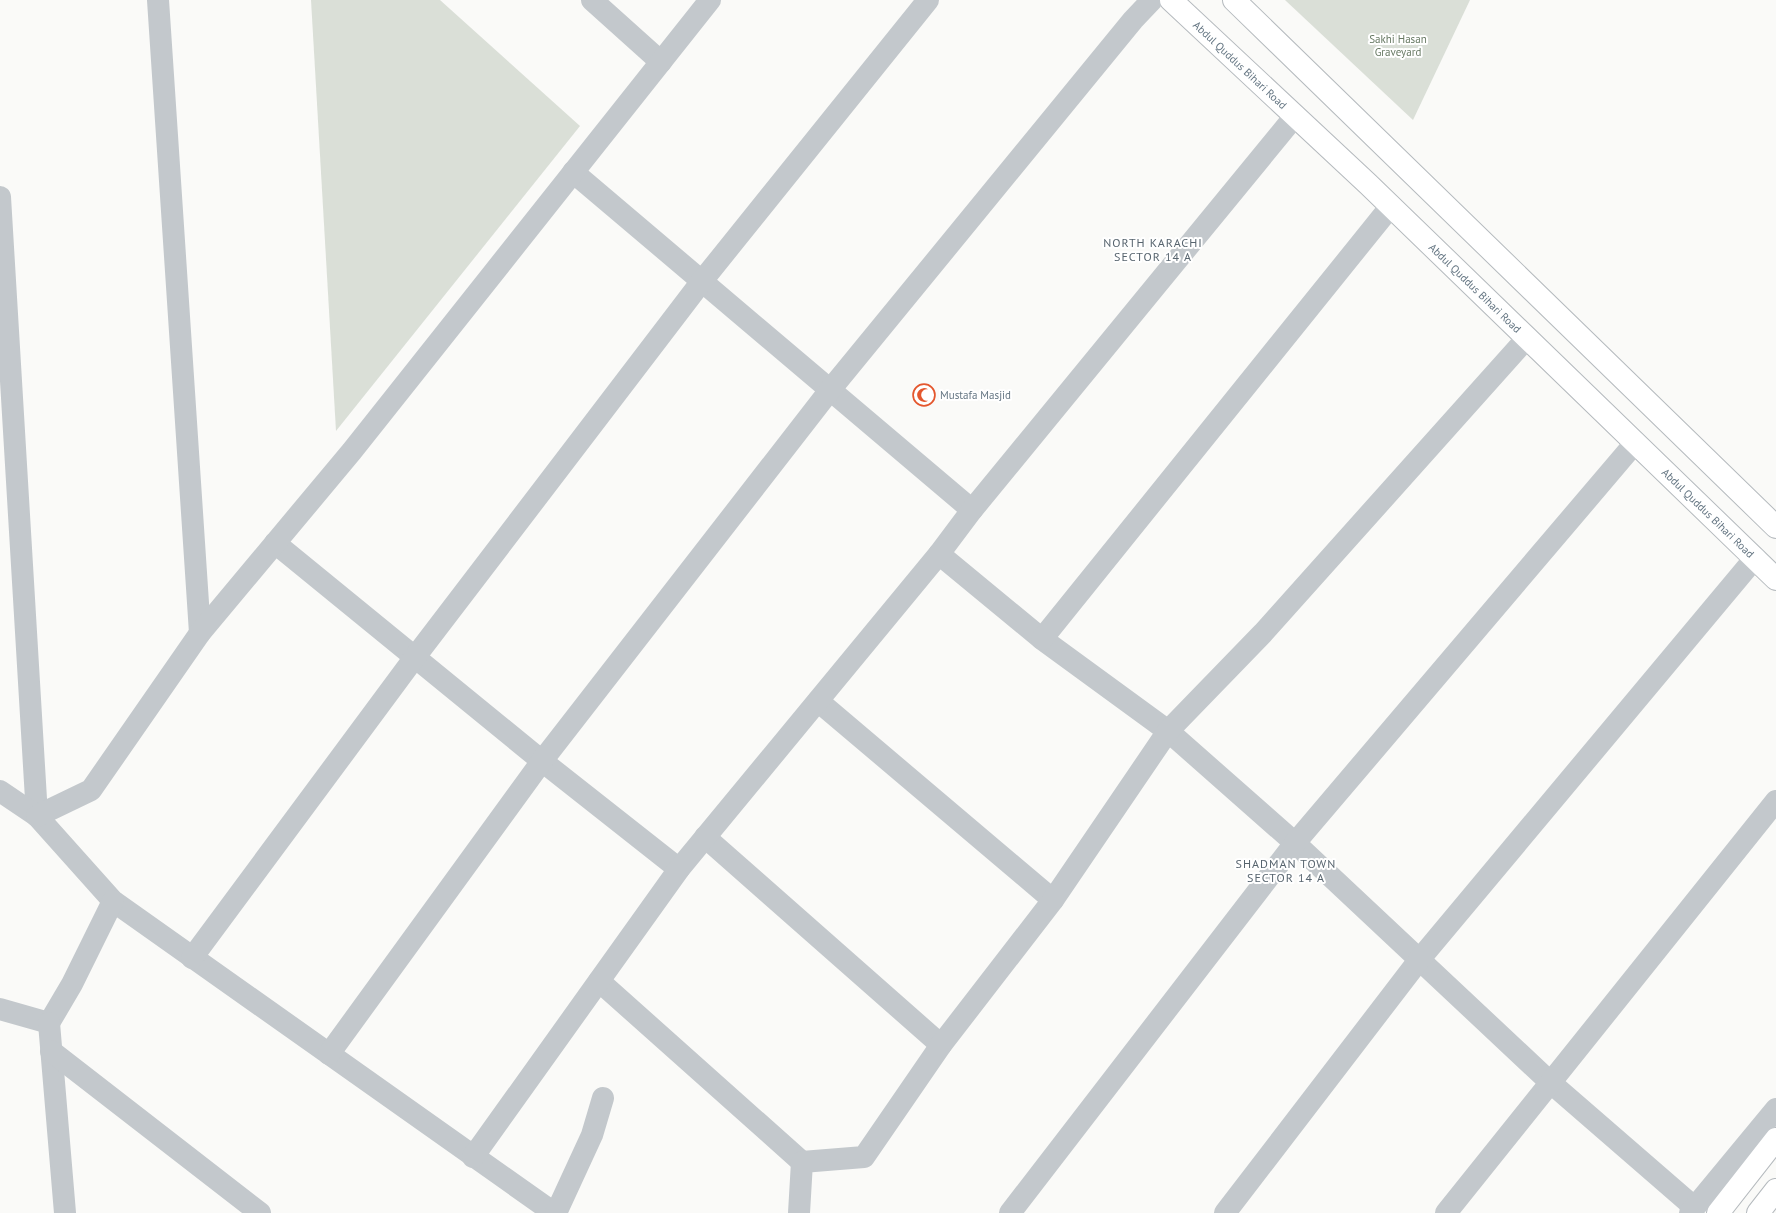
<svg xmlns="http://www.w3.org/2000/svg" width="1776" height="1213" font-family="'PT Sans',sans-serif">
  <style>
    .green { fill: #dadfd7 }
    .lines { fill: none; stroke-linecap: round; stroke-linejoin: round }
    .major-casing { stroke: #b5babe; stroke-width: 24 }
    .minor { stroke: #c3c8cc; stroke-width: 22 }
    .major { stroke: #fff; stroke-width: 22 }
    .labels { text-anchor: middle; dominant-baseline: central; stroke-width: 4; stroke-linejoin: round; paint-order: stroke }
    .park-label { font-size: 11px; fill: #687a64; stroke: #fff }
    .street-label { font-size: 11px; fill: #657683; stroke: #fff }
    .poi-label { font-size: 11px; fill: #657683; stroke: #fff; text-anchor: start }
    .neighbourhood-label { font-size: 12px; letter-spacing: 1px; fill: #57646e; stroke: #fff }
  </style>
  <rect width="100%" height="100%" fill="#fafaf8"/>
  <g class="green">
    <path d="M311 0H440L580 126 336 431Z"/>
    <path d="M1285 0H1470L1413 120Z"/>
  </g>
  <g class="lines">
    <g class="major-casing">
      <g id="major">
        <path d="M1171 0 1368 184 1776 579"/>
        <path d="M1234 0 1776 527"/>
        <path d="M1718 1213 1776 1139"/>
        <path d="M1758 1213 1776 1190"/>
      </g>
    </g>
    <g class="minor">
      <path d="M158 0 200 633"/>
      <path d="M592 0 661 62"/>
      <path d="M573 172 972 510"/>
      <path d="M0 197 37 816"/>
      <path d="M275 543 542 761 679 869"/>
      <path d="M939 554 1042 639 1168 731 1295 843 1551 1083 1694 1207"/>
      <path d="M1042 639 1391 206"/>
      <path d="M818 701 1053 900"/>
      <path d="M0 791 37 816 113 901 554 1213"/>
      <path d="M37 816 91 790 200 633 352 451 710 0"/>
      <path d="M705 837 941 1045"/>
      <path d="M192 958 415 657 702 281 928 0"/>
      <path d="M599 981 802 1162"/>
      <path d="M0 1009 49 1023 72 984 113 901"/>
      <path d="M49 1023 65 1213"/>
      <path d="M51 1051 260 1213"/>
      <path d="M329 1054 542 761 830 390 1133 20 1152 0"/>
      <path d="M473 1157 679 869 939 554 972 510 1295 116"/>
      <path d="M556 1213 592 1135 603 1098"/>
      <path d="M799 1213 802 1162 864 1157 941 1045 1053 900 1168 731 1263 633 1527 338"/>
      <path d="M1010 1213 1295 843 1635 443"/>
      <path d="M1225 1213 1419 960 1755 558"/>
      <path d="M1446 1213 1776 801"/>
      <path d="M1690 1213 1776 1109"/>
    </g>
    <use href="#major" class="major"/>
  </g>
  <defs>
    <g id="mosque-ring" transform="scale(1.15)"><circle r="9.5" fill="#fff" stroke="#e4572e" stroke-width="1.5"/><path d="M3.5-4.9A6 6 0 1 0 3.5 4.9A5 5 0 1 1 3.5-4.9Z" fill="#e4572e"/></g>
  </defs>
  <g fill-rule="evenodd">
    <use href="#mosque-ring" x="924" y="395"/>
  </g>
  <g class="labels">
    <g class="park-label">
      <text x="1398" y="39">Sakhi Hasan<tspan x="1398" dy="13">Graveyard</tspan></text>
    </g>
    <g class="street-label">
      <text transform="translate(1240 65) rotate(43)">Abdul Quddus Bihari Road</text>
      <text transform="translate(1475 288) rotate(44)">Abdul Quddus Bihari Road</text>
      <text transform="translate(1708 513) rotate(44)">Abdul Quddus Bihari Road</text>
    </g>
    <g class="poi-label">
      <text x="940" y="395">Mustafa Masjid</text>
    </g>
    <g class="neighbourhood-label">
      <text x="1153" y="242">NORTH KARACHI<tspan x="1153" dy="14">SECTOR 14 A</tspan></text>
      <text x="1286" y="863">SHADMAN TOWN<tspan x="1286" dy="14">SECTOR 14 A</tspan></text>
    </g>
  </g>
</svg>
